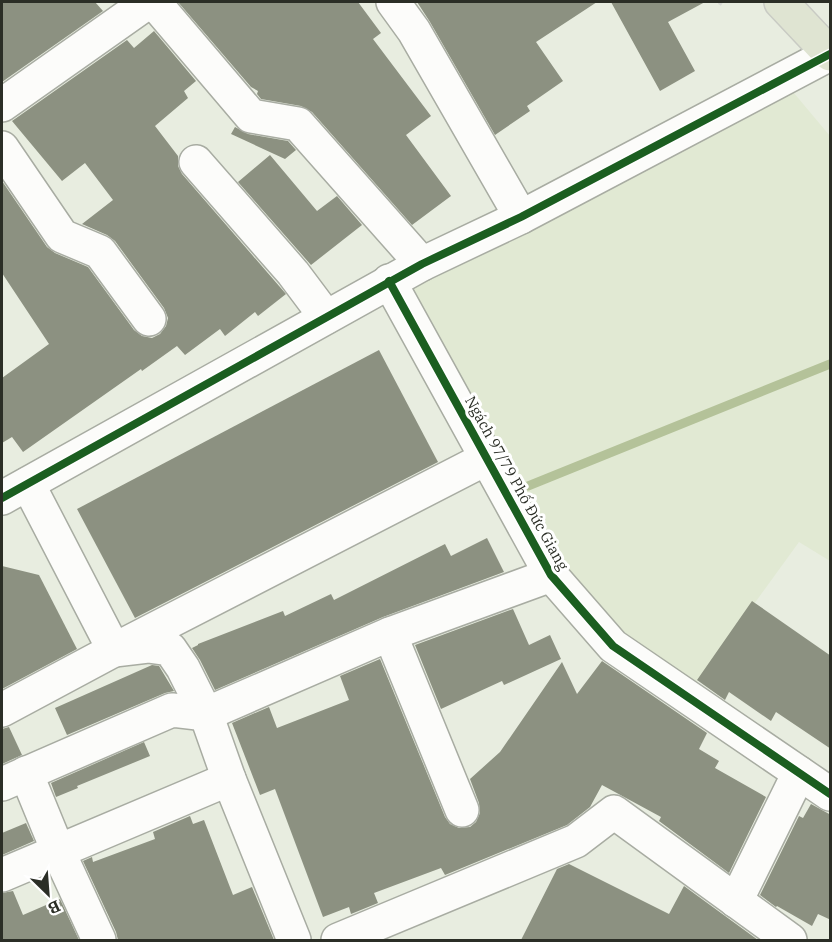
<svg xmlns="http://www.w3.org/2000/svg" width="832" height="942" font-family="'IBM Plex Serif',serif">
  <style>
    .built { fill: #e1e9d3 }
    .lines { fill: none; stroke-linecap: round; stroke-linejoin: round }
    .stream { stroke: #b4c299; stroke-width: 9 }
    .building { fill: #8c9181 }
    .minor-casing { stroke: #a8aca2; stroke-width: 36 }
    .highway-casing { stroke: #c9cbc4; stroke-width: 36 }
    .path { stroke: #d7d9d4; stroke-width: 4; stroke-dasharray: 6 3; stroke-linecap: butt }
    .minor { stroke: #fcfcfa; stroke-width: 33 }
    .highway { stroke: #dfe4d2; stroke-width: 33 }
    .cycleway-casing { stroke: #fff; stroke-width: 11 }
    .cycleway { stroke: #1b5e20; stroke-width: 8 }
    .labels { text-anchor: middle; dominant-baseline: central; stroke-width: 6; stroke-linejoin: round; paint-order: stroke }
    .street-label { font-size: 15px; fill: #2b2e26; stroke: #fff }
  </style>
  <rect width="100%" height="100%" fill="#e8ede0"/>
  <path class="built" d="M783 80 830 136V561L799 542 687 696 551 575 389 281Z"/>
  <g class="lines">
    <path class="stream" d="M528 486 830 364"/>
  </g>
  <g class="building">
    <path d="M2 2H95L103 11 2 82Z"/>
    <path d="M178 2H358L381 33 373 39 431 116 406 135 451 196 412 225 312 112 301 106 261 99 257 94 258 91 251 87Z"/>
    <path d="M417 2H597L536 42 563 81 527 106 530 111 495 135 430 22Z"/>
    <path d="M611 2H705L668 22 695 71 660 91Z"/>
    <path d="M154 31 196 81 184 91 188 98 155 126 178 156V166L182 174 286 294 258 316 255 312 225 336 220 329 185 355 177 346 142 371 141 369 23 452 12 437 2 443V378L49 344 2 273V181L47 247 55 253 88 267 134 330 142 336 152 338 160 334 166 326 168 318 164 308 115 241 107 235 82 224 113 200 85 163 62 181 12 121 127 40 134 48Z"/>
    <path d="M235 127 248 134 288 141 296 150 285 159 231 134Z"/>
    <path d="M270 155 317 211 337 196 362 225 311 265 238 182Z"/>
    <path d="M379 350 438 462 135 618 77 509Z"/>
    <path d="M487 538 504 572 383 617 215 690 200 660 192 648 198 645V644L283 611 285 616 331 594 334 600 445 544 451 556Z"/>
    <path d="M2 566 39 575 77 649 2 689Z"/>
    <path d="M752 601 831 656V749L776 712 771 721 729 692 725 700 697 680Z"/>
    <path d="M513 609 529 645 550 635 561 659 504 685 502 681 441 709 415 645Z"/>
    <path d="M380 659 445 817 450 824 459 828 470 827 476 822 480 813 479 803 470 779 500 752 562 662 577 694 602 661 707 733 699 749 719 761 715 768 766 797 729 873 659 821 661 817 602 785 590 807 567 825 445 875 441 868 374 893 378 903 351 914 349 907 323 917 275 789 260 795 232 723 269 707 277 728 349 700 340 676Z"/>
    <path d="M152 665 159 666 174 691 165 693 67 735 55 708Z"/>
    <path d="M9 727 22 755 2 764V729Z"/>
    <path d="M144 742 150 756 77 786 78 788 56 797 51 783Z"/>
    <path d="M811 804 831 815V920L818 914 812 926 777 906 776 907 760 895 799 816 803 818Z"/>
    <path d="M190 816 193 824 204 820 233 895 252 887 274 940H118L116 932 83 861 92 857 93 862 155 839 153 832Z"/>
    <path d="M26 823 34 841 2 855V833Z"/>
    <path d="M569 864 669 914 684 886 758 940H521L557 869Z"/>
    <path d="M13 891 23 915 60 899 79 940H2V893Z"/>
  </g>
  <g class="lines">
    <g class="minor-casing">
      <g id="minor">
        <path d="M154 2 251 116 298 124 422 264"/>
        <path d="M393 2 414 31 521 217"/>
        <path d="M2 105 148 2"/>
        <path d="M2 148 62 236 100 252 149 319"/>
        <path d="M196 162 293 273 326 317"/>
        <path d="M389 281 551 575 613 646 830 794"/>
        <path d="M28 484 114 650 148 646 170 649 183 668 206 714 229 779 294 940"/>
        <path d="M2 498 422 264 521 217 830 54"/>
        <path d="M390 634 462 810"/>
        <path d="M2 710 114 650 487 458"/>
        <path d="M26 773 58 851 99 940"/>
        <path d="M2 784 172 710 206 714 390 634 551 575"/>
        <path d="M2 875 229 779"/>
        <path d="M736 901 799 773"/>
        <path d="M338 940 576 841 614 812 790 940"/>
      </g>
    </g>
    <g class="highway-casing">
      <path id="highway" d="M781 2 830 54"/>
    </g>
    <path class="path" d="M719 2 722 4"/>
    <use href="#minor" class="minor"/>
    <use href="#highway" class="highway"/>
    <g class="cycleway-casing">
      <g id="cycleway">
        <path d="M389 281 551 575 613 646 830 794"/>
        <path d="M2 498 422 264 521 217 830 54"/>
      </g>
    </g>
    <use href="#cycleway" class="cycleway"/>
  </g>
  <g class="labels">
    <g class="street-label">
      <text transform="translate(517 483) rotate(61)">Ngách 97/79 Phố Đức Giang</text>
    </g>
  </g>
  <rect width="832" height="942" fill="none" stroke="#2b2e26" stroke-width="6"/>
  <g transform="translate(48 894) rotate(155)" stroke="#ffffff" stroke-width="4.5" paint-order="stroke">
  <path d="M0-4.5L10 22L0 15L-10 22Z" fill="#2b2e26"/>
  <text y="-9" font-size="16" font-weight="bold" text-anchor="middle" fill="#2b2e26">B</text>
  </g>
</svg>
